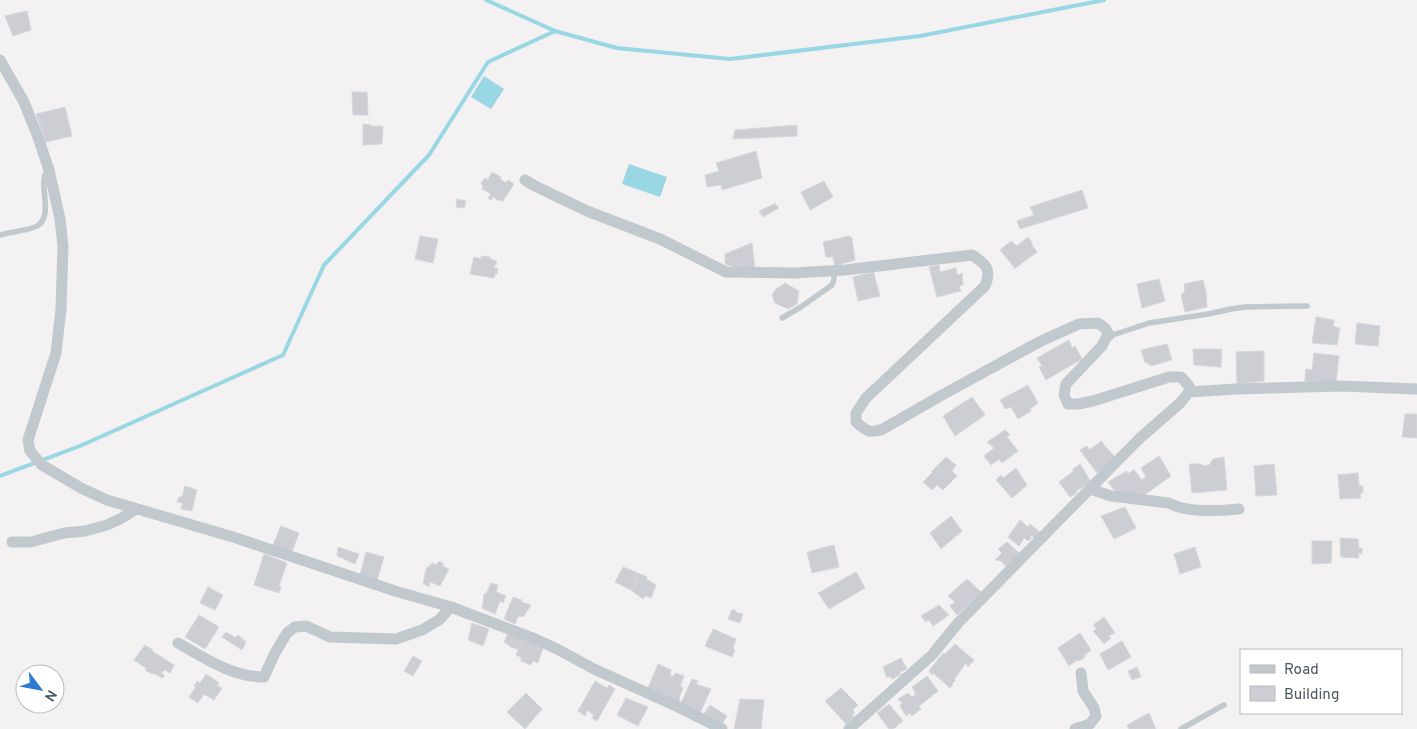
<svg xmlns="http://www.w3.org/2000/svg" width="1417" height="729" font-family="Overpass,sans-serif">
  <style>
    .water { fill: #98d7e3 }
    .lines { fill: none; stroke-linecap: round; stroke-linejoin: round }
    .stream { stroke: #98d7e3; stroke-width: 4 }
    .building { fill: #ccced3; stroke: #d6d8dc }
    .lane { stroke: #c1c9ce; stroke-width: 5.5 }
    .street { stroke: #c1c9ce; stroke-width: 11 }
  </style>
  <rect width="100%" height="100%" fill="#f3f1f1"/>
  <g class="water">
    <path d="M484 76 504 89 491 109 471 97Z"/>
    <path d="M629 164 667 177 660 197 622 184Z"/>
  </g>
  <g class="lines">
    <g class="stream">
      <path d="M486 0 555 31 617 48 730 59 920 36 1104 0"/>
      <path d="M0 476 80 446 283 355 324 265 429 155 488 62 555 31"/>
    </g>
  </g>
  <g class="building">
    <path d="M27 11 31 30 13 36 5 16Z"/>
    <path d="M352 92H367L368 115H353Z"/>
    <path d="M65 107 72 136 46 142 36 114Z"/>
    <path d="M363 124 371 125 370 126H383L382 144 363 145Z"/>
    <path d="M797 125V136L733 139 735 130Z"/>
    <path d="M756 151 762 178 722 190 721 185 707 187 705 175 719 171 716 163Z"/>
    <path d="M492 172 501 177 500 179 506 183 508 180 514 184 503 201 500 200 499 201 493 197 491 200 488 198 491 194 482 189 483 187 481 183 485 178 488 180Z"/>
    <path d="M824 181 833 197 810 210 801 192Z"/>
    <path d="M1082 190 1088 208 1020 229 1017 221 1034 215 1030 207Z"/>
    <path d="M457 199 466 201 464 208 456 207Z"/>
    <path d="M776 203 775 204 779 208 763 217 759 211Z"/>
    <path d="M420 236 438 239 433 263 415 259Z"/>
    <path d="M849 236 852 238 855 260 835 266 833 257H826L823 242Z"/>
    <path d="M1028 237 1032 243V245L1037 252 1014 269V267L1000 250 1011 241 1017 246Z"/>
    <path d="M752 243 755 268 742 270 725 264V254Z"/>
    <path d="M481 256 490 257V259L497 261 494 268H498L497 274H495L494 278 470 274 474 257 481 259Z"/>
    <path d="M939 265 940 272 956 268 957 275 962 273 963 285 959 286 961 291 937 297 929 267Z"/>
    <path d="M874 272V274L880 296 858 301 853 277Z"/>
    <path d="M1159 279 1165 301 1142 308 1137 284Z"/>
    <path d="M1203 280 1207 296H1206L1207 307 1185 312 1181 295 1185 291 1184 284Z"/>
    <path d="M785 283 799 291 797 304 788 309 775 303 772 295 776 289Z"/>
    <path d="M1316 317 1334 320 1333 326 1340 328 1337 345 1312 343Z"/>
    <path d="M1357 323 1380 326 1378 346 1355 344Z"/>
    <path d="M1069 340 1072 348 1075 346 1082 359 1046 380 1039 367 1042 366 1037 358Z"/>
    <path d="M1167 344 1172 360 1150 366 1147 362 1145 363 1141 350Z"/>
    <path d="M1193 349H1222L1221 367 1194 365Z"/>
    <path d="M1264 351V381L1237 384 1236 352Z"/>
    <path d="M1314 353 1339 356 1336 383 1305 381 1306 369 1312 370Z"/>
    <path d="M1028 385 1038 403 1030 409 1031 411 1018 419 1011 407 1005 409 1000 400Z"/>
    <path d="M972 397 985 415 955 436 943 416Z"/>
    <path d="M1405 414H1417V438L1402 437Z"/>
    <path d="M1005 430 1010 435 1007 437 1018 451 1002 463 999 459 991 465 984 456 994 448 987 442Z"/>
    <path d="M1102 441 1103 444 1116 458 1097 473 1080 450 1087 446 1089 450Z"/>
    <path d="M1159 456 1171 476 1143 496 1117 494 1108 482 1127 471V474L1134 470 1142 480 1146 477 1141 468Z"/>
    <path d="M946 457 956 465 952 471 957 476 943 490 937 485 932 490 923 482 932 473V471Z"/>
    <path d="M1224 457 1227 490 1192 493 1189 464H1201L1204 466 1209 465 1213 459Z"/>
    <path d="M1080 464 1091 482 1087 487 1086 485 1076 491 1077 493 1070 497 1059 482 1074 471 1072 470Z"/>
    <path d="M1274 464 1277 495 1256 496 1254 466Z"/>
    <path d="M1016 468 1027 485 1012 498 996 480 1001 475 1003 478Z"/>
    <path d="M1358 473 1359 486H1363V493H1360L1361 498 1340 499 1338 475Z"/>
    <path d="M185 486 197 490 192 511 181 509 183 503 177 502 179 497H182Z"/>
    <path d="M1125 507 1136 528 1114 539 1101 516Z"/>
    <path d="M951 516 962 531 941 549 930 533Z"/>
    <path d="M1020 520 1028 527 1030 524 1041 533 1035 539 1030 534 1031 539 1030 540H1029L1028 541 1024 538 1019 546 1008 537Z"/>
    <path d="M281 526 299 533 291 554 272 547Z"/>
    <path d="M1340 538 1358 539 1359 548H1362V554L1358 553 1359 558 1341 557Z"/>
    <path d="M1312 541H1332L1331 563 1312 564Z"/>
    <path d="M1007 542 1020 554 1006 566 1001 561 995 560 1002 553 998 549Z"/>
    <path d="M834 545 839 567 812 573 807 552Z"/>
    <path d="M338 547 359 554 355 564 337 556Z"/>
    <path d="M1195 547 1201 567 1180 574 1174 554Z"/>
    <path d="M366 552 384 557 377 580 360 575Z"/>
    <path d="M264 554 287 563 279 586 281 587 279 593 254 585Z"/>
    <path d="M439 561 444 564 442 566 449 569 440 586 430 582 429 587 423 583 426 570 428 566 429 567 432 563 436 565Z"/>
    <path d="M623 567 636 572 633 577 638 578 636 585 635 584 631 590 615 582Z"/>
    <path d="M636 572 647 577 646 579 656 585 651 598 645 596 643 599 631 590 635 584 636 585 638 578 633 577Z"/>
    <path d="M856 572 865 588 829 609 818 593Z"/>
    <path d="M967 579 981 592 957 615 950 606 955 602 948 596Z"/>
    <path d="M491 583 498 585 496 592 506 596 503 603 500 601 495 614 482 608 484 597 483 596 485 593 486 594Z"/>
    <path d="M208 587 223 595 215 610 200 603Z"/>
    <path d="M513 597 522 600 521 602 531 605 523 617 518 616 515 624 504 619Z"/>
    <path d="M939 605 949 615 933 626 929 620 926 622 921 616Z"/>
    <path d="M732 610H736L735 612 743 614 740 623 728 619Z"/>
    <path d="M199 615 219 627 205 649 185 637Z"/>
    <path d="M1104 617 1115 633 1108 636 1111 638 1104 644 1093 631 1097 629 1093 625Z"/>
    <path d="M472 623 489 629 483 646 468 640Z"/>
    <path d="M510 629 532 639 529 644 523 640 519 650 511 647 504 642Z"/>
    <path d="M713 629 736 639 733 648 735 650 732 657 705 646Z"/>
    <path d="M226 632 236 638 238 635 246 642 242 650 222 637Z"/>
    <path d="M1080 633 1091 650 1084 656 1085 657 1079 661 1077 660 1069 666 1058 648Z"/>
    <path d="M523 640 543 648 538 663 533 661 531 665 521 661V657L516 655Z"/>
    <path d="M1122 641 1131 657 1108 670 1100 654Z"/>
    <path d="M955 644 974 660 968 667 966 663 955 678V681L952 683 953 684 950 688 933 673 932 675 929 671 943 653 945 654Z"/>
    <path d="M145 645 153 650 152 651 174 665 170 673 165 670 161 673 165 676 162 678 153 673 152 674 145 670 146 668 134 660Z"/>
    <path d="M413 656 422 661 413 676 404 671Z"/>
    <path d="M901 658 907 669 899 672 902 674 892 679 890 676 887 678 883 667Z"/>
    <path d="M658 664 671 670 670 676H674L675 673 684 676 680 686 683 688 679 698 680 699 679 704 648 688Z"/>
    <path d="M1137 667 1141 677 1132 680 1128 671Z"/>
    <path d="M206 674 219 683 217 686 222 688 214 700 204 694 198 703 189 697 196 687 194 686 197 681 200 683Z"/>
    <path d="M927 676 938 691 919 706 921 709 912 716 910 713 906 716 900 706 902 703 898 699 908 693 912 697 916 694 912 687Z"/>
    <path d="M692 679 698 681 696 684 711 689 700 713 680 705Z"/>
    <path d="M595 681 607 688 609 685 615 689 597 721 592 718 594 715 587 710 585 716 578 711Z"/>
    <path d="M841 688 858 705 853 710 855 713 852 714 854 717 846 724 825 701Z"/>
    <path d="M526 693 542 709 525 729 507 712Z"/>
    <path d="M626 698 648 707 638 726 617 715Z"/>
    <path d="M740 699 764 700 761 729H734Z"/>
    <path d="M889 704 903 721 893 729H889L877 713Z"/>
    <path d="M710 705 727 716 721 726 703 715Z"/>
    <path d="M1149 713 1156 729H1129L1127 725Z"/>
  </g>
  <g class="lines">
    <g class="lane">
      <path d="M0 235C11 232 25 231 35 227 56 218 37 185 47 171"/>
      <path d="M782 318 801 307 832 285C835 279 835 276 831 270"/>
      <path d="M1109 335 1116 334 1149 323 1208 314 1231 309 1245 307 1307 306"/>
      <path d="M1181 729 1224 705"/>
    </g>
    <g class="street">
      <path d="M0 60 24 102 38 137 49 170 60 219 63 246 61 309 56 353 28 440 30 451 42 465 81 488 107 500 233 537 395 591 451 607 535 639 557 649 594 669 674 705 722 729"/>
      <path d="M525 180 535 186 587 211 660 239 726 272 794 273 845 270 972 255C986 264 992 269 985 286L866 398 856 413V422C867 431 870 434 883 429L942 395 1041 341 1079 324 1098 323 1105 328 1109 335 1106 338 1102 346 1066 384 1064 395 1068 404H1078L1093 401 1169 377H1181L1189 386V392"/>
      <path d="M1090 489 1111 496 1169 503C1187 513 1219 511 1239 509"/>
      <path d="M12 542H31L64 533 85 531 107 525 120 519 136 509"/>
      <path d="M178 643C205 658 232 677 264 677L275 653 287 633 295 627 306 626 330 637 396 639 422 630 439 620 451 607"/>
      <path d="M849 729 932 655 958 623 1066 513 1139 439 1180 403 1189 392 1236 389 1341 386 1417 389"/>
      <path d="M1075 729 1090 724 1096 716 1094 708 1083 691 1081 673"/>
    </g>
  </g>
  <rect x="1240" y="649" width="162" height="65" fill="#ffffff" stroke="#b7bbbe"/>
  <rect x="1250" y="665" width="25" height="8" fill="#c1c9ce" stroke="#b7bbbe"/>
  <text x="1284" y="674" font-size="15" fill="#4b555d">Road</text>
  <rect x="1250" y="686" width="25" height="15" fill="#ccced3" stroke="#b7bbbe"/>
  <text x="1284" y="699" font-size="15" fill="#4b555d">Building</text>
  <g transform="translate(40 689) rotate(122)"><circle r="24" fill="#ffffff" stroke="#b7bbbe"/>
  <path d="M0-4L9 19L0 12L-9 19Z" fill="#2e7cd0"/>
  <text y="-8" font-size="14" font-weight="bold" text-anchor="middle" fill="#4b555d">N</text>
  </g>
</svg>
